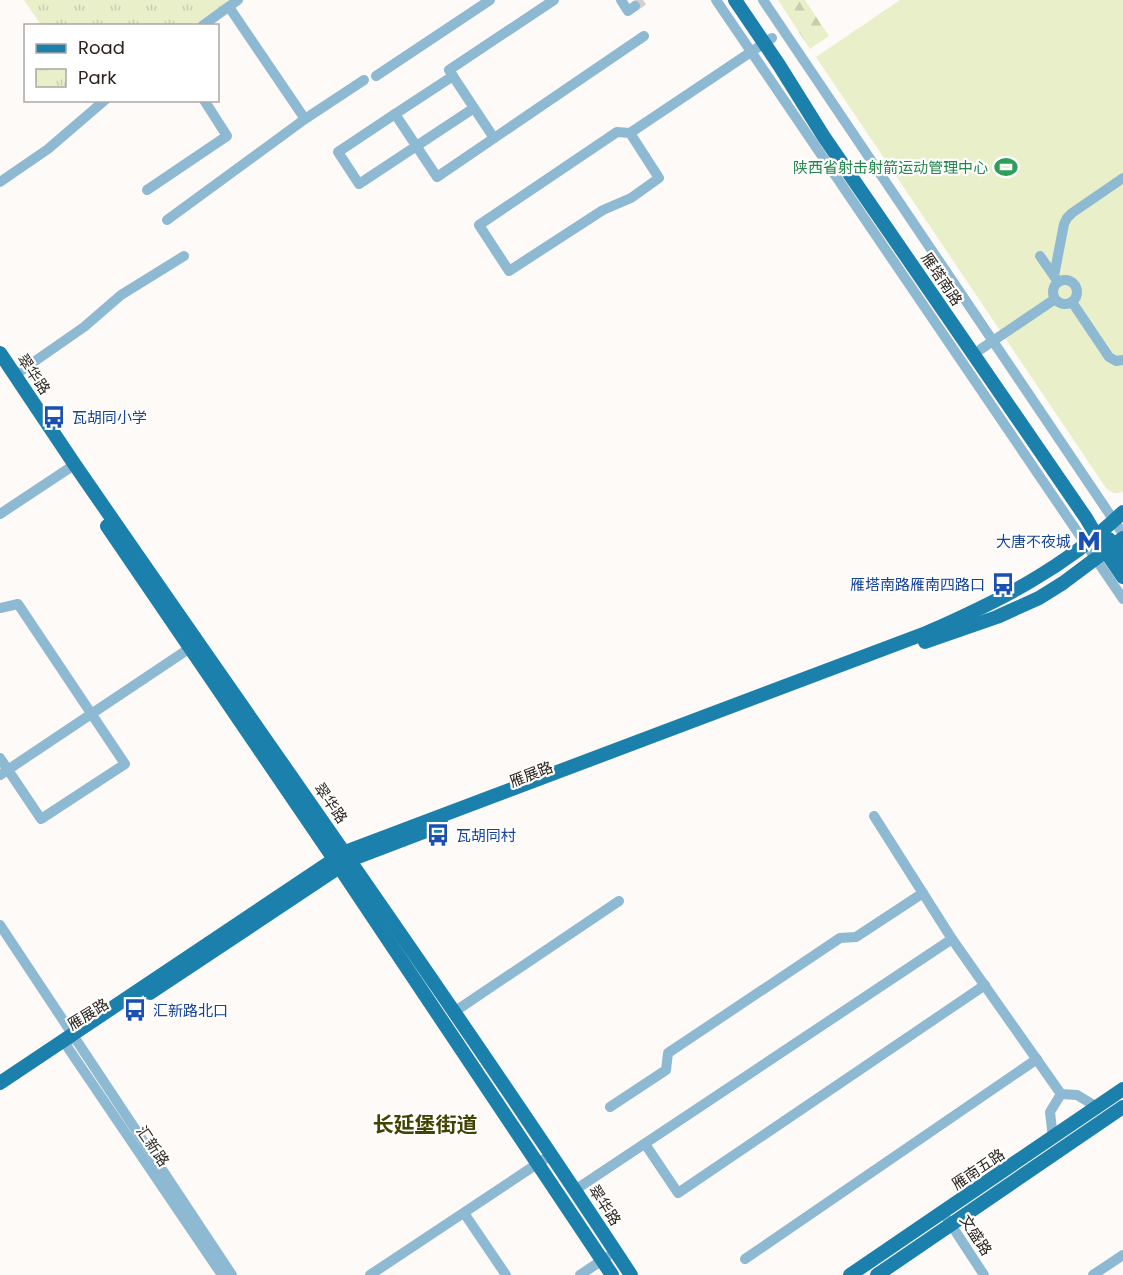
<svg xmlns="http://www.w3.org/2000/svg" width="1123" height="1275" font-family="Poppins,'Noto Sans SC',sans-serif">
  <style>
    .forest { fill: url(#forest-firs) }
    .park { fill: url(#park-tufts) }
    .garden { fill: #e9efc9 }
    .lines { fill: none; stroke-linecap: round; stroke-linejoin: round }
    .minor-tunnel { stroke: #d4cfcc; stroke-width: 10; stroke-dasharray: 10 5; stroke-linecap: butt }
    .minor { stroke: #8eb9d2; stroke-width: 10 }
    .major { stroke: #1c80ad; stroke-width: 14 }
    .labels { text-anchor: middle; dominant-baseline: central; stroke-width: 4.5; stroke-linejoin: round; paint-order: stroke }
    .leisure-label { font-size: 15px; fill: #27864d; stroke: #fff; text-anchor: end }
    .street-label { font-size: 15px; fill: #2c251e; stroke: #fff }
    .transit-label { font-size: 15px; fill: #164399; stroke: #fff; text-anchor: start }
    .district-label { font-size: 21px; font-weight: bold; fill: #424302; stroke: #fff }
  </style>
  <defs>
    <pattern id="forest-firs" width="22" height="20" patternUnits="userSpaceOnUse" patternTransform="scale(1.5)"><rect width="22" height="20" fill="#e9efc9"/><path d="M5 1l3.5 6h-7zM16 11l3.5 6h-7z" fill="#c8cdac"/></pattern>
    <pattern id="park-tufts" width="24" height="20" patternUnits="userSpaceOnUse" patternTransform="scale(1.5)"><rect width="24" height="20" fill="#e9efc9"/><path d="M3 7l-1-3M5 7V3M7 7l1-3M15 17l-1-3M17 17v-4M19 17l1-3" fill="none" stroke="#c8cdac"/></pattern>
  </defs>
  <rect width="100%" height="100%" fill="#fefaf7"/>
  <path class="forest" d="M778 0H805L829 36 810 49Z"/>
  <path class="park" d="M24 0H232L195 26 41 25Z"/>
  <path class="garden" d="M900 0H1123V491C1116 495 1112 493 1106 488L816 57Z"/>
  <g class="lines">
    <path class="minor-tunnel" d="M635 6 644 0"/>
    <g class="minor">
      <path d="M554 0 449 70 474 108 359 184 338 152 395 114 437 177 644 36"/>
      <path d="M621 0 628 11 635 6"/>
      <path d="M716 0 1123 599"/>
      <path d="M763 0 1123 534"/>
      <path d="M202 26 238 0"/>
      <path d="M376 76 490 0"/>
      <path d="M474 108 494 138"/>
      <path d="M395 114 453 76"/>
      <path d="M305 119 364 80"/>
      <path d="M630 133 659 178 631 198 603 210 509 271 479 225 617 132 630 133 772 38"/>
      <path d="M0 182 48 149 105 100"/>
      <path d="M147 190 227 136 204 100"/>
      <path d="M167 220 305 119 229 7"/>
      <path d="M1040 256 1056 279"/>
      <path d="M1054 276 1064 224 1067 218 1072 213 1123 178"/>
      <circle cx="1065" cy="292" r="12"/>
      <path d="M1072 302 1109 357 1116 361 1123 360"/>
      <path d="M981 349 1055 299"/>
      <path d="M15 375 84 327 121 295 184 256"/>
      <path d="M0 514 68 469 75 463"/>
      <path d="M0 608 18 604 125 764 41 819 0 758"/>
      <path d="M0 775 190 648"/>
      <path d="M874 816 952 939 1061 1094 1077 1095 1097 1107"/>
      <path d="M0 925 232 1275"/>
      <path d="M454 1012 619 901"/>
      <path d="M73 1035 66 1045 222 1275"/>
      <path d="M610 1107 666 1070 668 1053 840 938 856 937 923 893"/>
      <path d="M1053 1138 1050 1112 1061 1094"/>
      <path d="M645 1144 678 1193 985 985"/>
      <path d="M575 1190 952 939"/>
      <path d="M464 1213 506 1275"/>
      <path d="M948 1220 984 1275"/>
      <path d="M745 1259 1037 1059"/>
      <path d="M370 1275 552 1154"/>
      <path d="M580 1275 607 1257"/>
      <path d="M1093 1275 1123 1255"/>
    </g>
    <g class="major">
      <path d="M735 0 779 65 824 137 1086 518 1106 552 1123 577"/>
      <path d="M0 353C25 390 50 428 75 465 261 735 451 1001 631 1275"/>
      <path d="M107 526 334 859 612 1275"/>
      <path d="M1109 539 1123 560"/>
      <path d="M925 642 997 617 1039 598 1063 583 1123 538"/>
      <path d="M150 993 350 860 442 825"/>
      <path d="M0 1083 345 852 926 633C999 601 1065 568 1123 512"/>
      <path d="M850 1275 1123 1089"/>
      <path d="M877 1275 1123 1107"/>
    </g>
  </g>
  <defs>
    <g id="stadium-bare" transform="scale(1.8)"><path d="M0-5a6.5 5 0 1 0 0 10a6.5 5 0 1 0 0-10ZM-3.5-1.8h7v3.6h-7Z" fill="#2e9e5b" stroke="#fff" stroke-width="2.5" paint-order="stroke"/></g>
    <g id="bus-bare" transform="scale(1.8)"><path d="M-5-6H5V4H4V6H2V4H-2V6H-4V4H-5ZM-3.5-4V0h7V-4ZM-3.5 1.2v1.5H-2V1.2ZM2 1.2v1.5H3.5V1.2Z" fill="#1a4fb4" stroke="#fff" stroke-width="2.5" paint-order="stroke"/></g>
    <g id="metro-bare" transform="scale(1.8)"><path d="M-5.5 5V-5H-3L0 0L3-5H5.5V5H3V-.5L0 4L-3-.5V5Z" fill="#1a4fb4" stroke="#fff" stroke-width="2.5" paint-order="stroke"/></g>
  </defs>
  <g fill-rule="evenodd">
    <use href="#stadium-bare" x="1006" y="167"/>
    <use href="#bus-bare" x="54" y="417"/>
    <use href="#metro-bare" x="1089" y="541"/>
    <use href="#bus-bare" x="1003" y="584"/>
    <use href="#bus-bare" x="438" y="835"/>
    <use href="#bus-bare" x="135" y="1010"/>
  </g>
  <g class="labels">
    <g class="leisure-label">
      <text x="988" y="167">陕西省射击射箭运动管理中心</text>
    </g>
    <g class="street-label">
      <text transform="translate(942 279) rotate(56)">雁塔南路</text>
      <text transform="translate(34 374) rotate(56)">翠华路</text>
      <text transform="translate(531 774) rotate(-21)">雁展路</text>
      <text transform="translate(331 803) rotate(55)">翠华路</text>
      <text transform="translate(88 1014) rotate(-32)">雁展路</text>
      <text transform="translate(153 1146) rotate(56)">汇新路</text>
      <text transform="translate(978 1169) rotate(-34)">雁南五路</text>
      <text transform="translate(605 1205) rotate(57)">翠华路</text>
      <text transform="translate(976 1235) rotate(57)">文盛路</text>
    </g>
    <g class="transit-label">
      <text x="72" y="417">瓦胡同小学</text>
      <text x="1071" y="541" text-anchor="end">大唐不夜城</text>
      <text x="985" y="584" text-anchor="end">雁塔南路雁南四路口</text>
      <text x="456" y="835">瓦胡同村</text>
      <text x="153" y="1010">汇新路北口</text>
    </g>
    <g class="district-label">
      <text x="425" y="1124">长延堡街道</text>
    </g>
  </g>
  <rect x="24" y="24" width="195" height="78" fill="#ffffff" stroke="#aba8a5" stroke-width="1.5"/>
  <rect x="36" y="44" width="30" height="9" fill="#1c80ad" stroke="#aba8a5" stroke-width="1.5"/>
  <text x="78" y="54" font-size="18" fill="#2c251e">Road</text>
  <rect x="36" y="69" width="30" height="18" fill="url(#park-tufts)" stroke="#aba8a5" stroke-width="1.5"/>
  <text x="78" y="84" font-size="18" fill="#2c251e">Park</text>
</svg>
